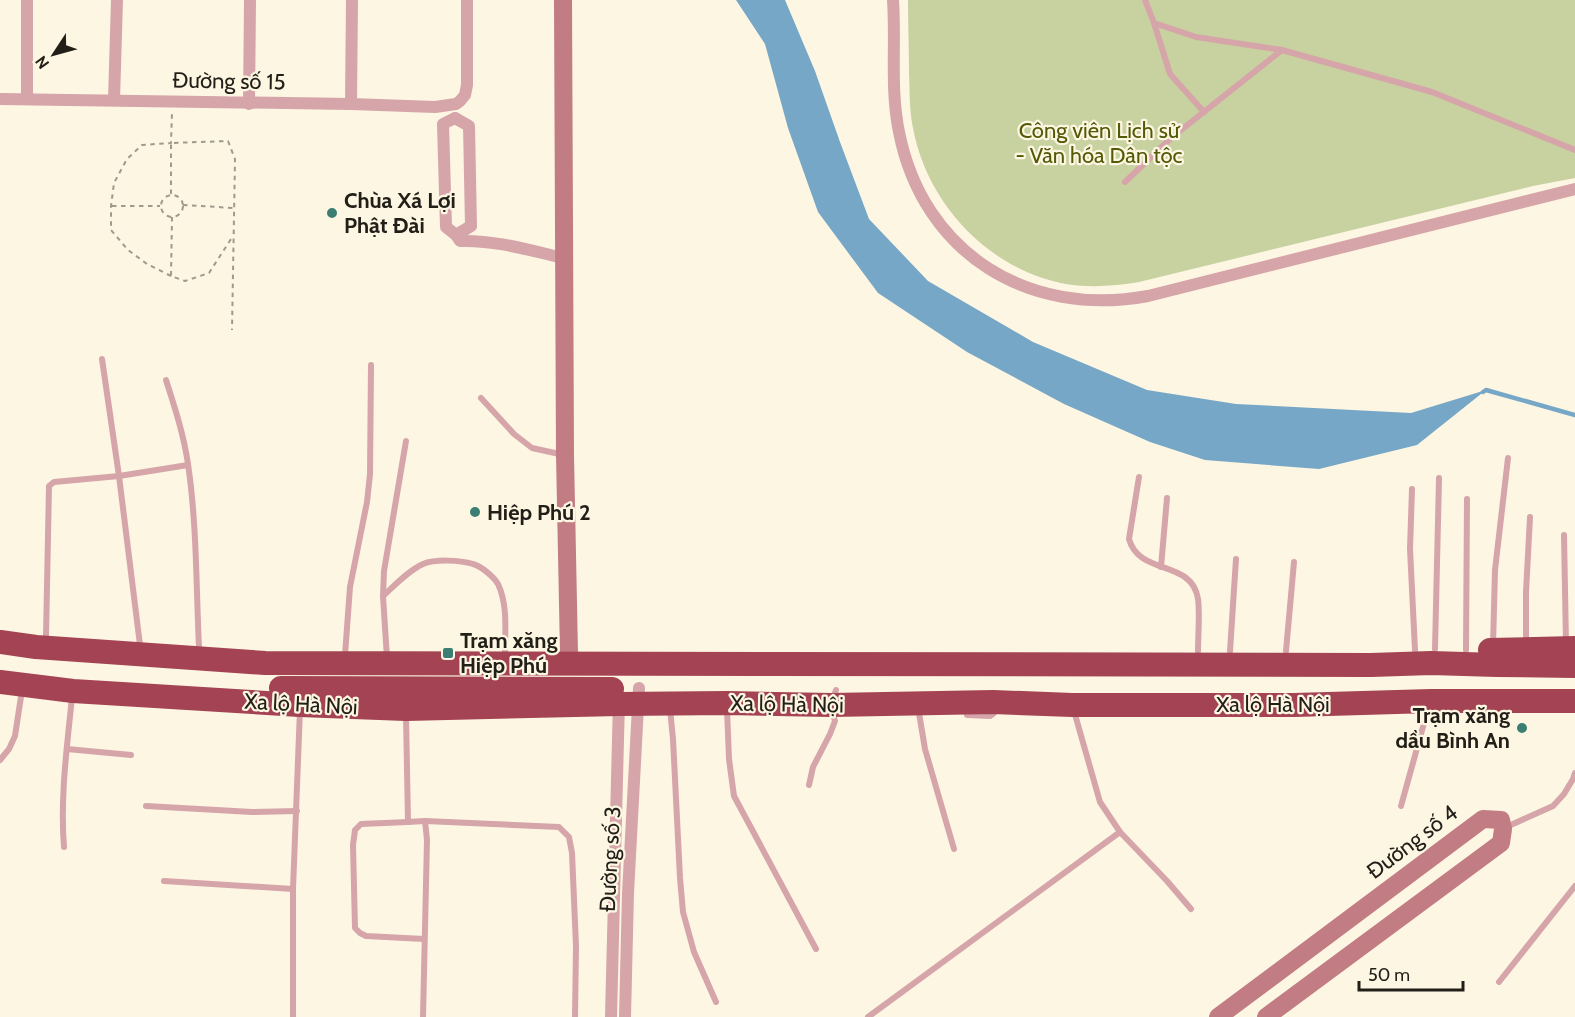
<svg xmlns="http://www.w3.org/2000/svg" width="1575" height="1017" font-family="Cabin,sans-serif">
  <style>
    .green { fill: #c8d1a0 }
    .water { fill: #76a7c6 }
    .lines { fill: none; stroke-linecap: round; stroke-linejoin: round }
    .stream { stroke: #76a7c6; stroke-width: 4.5 }
    .path { stroke: #9f9a8c; stroke-width: 2; stroke-dasharray: 4.5 4.5; stroke-linecap: butt }
    .lane { stroke: #d6a5a9; stroke-width: 6 }
    .street { stroke: #d6a5a9; stroke-width: 12 }
    .secondary { stroke: #c27c84; stroke-width: 18 }
    .highway { stroke: #a34353; stroke-width: 24 }
    .poi-dot { fill: #3b7f74; stroke: #fdf6e3; stroke-width: 2 }
    .labels { text-anchor: middle; dominant-baseline: central; stroke-width: 4.5; stroke-linejoin: round; paint-order: stroke }
    .street-label { font-size: 22px; fill: #211f18; stroke: #fdf6e3 }
    .park-label { font-size: 22px; fill: #525a06; stroke: #fdf6e3 }
    .poi-label { font-size: 22px; font-weight: bold; fill: #211f18; stroke: #fdf6e3; text-anchor: start }
  </style>
  <rect width="100%" height="100%" fill="#fdf6e3"/>
  <path class="green" d="M908 0H1575V178L1533 186 1139 282C1115 286 1091 288 1066 284 989 270 927 204 913 128 909 109 910 91 909 73 909 49 908 24 908 0Z"/>
  <path class="water" d="M736 0H785L815 71 840 142 869 219 928 281 1033 342 1147 390 1236 404 1411 413 1486 390 1417 445 1319 469 1205 460 1150 442 1064 404 967 352 878 293 818 212 788 128 765 44Z"/>
  <g class="lines">
    <path class="stream" d="M1483 392 1486 390 1575 415"/>
    <g class="path">
      <path d="M171 194V143L228 141 235 159 232 330"/>
      <circle cx="172" cy="206" r="11"/>
      <path d="M183 205 234 208"/>
      <path d="M112 206H160"/>
      <path d="M172 217 171 276 185 281 209 273 233 236"/>
      <path d="M171 276 147 264 128 250 111 230V206L114 183 127 159 142 145 171 143 172 113"/>
    </g>
    <g class="lane">
      <path d="M1145 0 1154 23 1196 37 1282 50 1432 92 1575 150"/>
      <path d="M1154 23 1170 74 1204 112"/>
      <path d="M1125 182 1171 138 1282 50"/>
      <path d="M102 359 119 476 140 645"/>
      <path d="M166 380C175 408 184 436 188 464 197 525 196 586 199 647"/>
      <path d="M481 398 514 434 532 448 564 455"/>
      <path d="M1139 477 1129 539C1139 576 1192 559 1198 599 1200 614 1198 635 1198 651"/>
      <path d="M1412 489 1410 549 1415 650"/>
      <path d="M1564 535 1566 644"/>
      <path d="M1161 567 1167 498"/>
      <path d="M383 596 384 571 406 441"/>
      <path d="M46 636 49 486 54 482 119 476 188 465"/>
      <path d="M1526 645V592L1530 517"/>
      <path d="M1493 646 1495 570 1508 458"/>
      <path d="M1435 649 1439 478"/>
      <path d="M1466 650 1467 499"/>
      <path d="M1230 651 1236 559"/>
      <path d="M1286 651 1294 562"/>
      <path d="M345 655 350 587 367 502 370 474 371 365"/>
      <path d="M387 658 383 596C395 585 408 571 423 564 435 559 460 560 473 564 481 566 494 577 498 584 508 605 505 631 505 653"/>
      <path d="M832 701 836 690"/>
      <path d="M918 707 925 749 954 849"/>
      <path d="M670 709 673 739 680 878 683 912 694 952 716 1002"/>
      <path d="M727 709 729 759 734 796 816 949"/>
      <path d="M1074 711 1100 802 1120 832 1167 881 1191 909"/>
      <path d="M406 715 408 822 425 821 427 840 423 1017"/>
      <path d="M967 715 990 716 994 713V709"/>
      <path d="M67 749 131 755"/>
      <path d="M0 760 9 749 15 736 22 690"/>
      <path d="M809 785 813 767 830 734 835 721 832 711"/>
      <path d="M146 806 252 812 297 811"/>
      <path d="M1401 806 1429 705"/>
      <path d="M425 821 559 827 569 837 572 853 576 946 575 1017"/>
      <path d="M408 822 361 824 355 830 353 845 355 928 360 933 366 936 424 939"/>
      <path d="M1504 828 1553 806 1564 794 1573 779 1575 773"/>
      <path d="M64 847C60 797 67 747 72 697"/>
      <path d="M164 881 293 889"/>
      <path d="M1499 982 1575 886"/>
      <path d="M293 1017V889L300 709"/>
      <path d="M868 1017 1120 832"/>
    </g>
    <g class="street">
      <path d="M27 0V99"/>
      <path d="M893 0C896 44 890 89 899 132 923 254 1029 318 1148 296L1575 189"/>
      <path d="M0 99 351 104 435 107 456 104 460 101 465 95 467 85V0"/>
      <path d="M114 100 117 0"/>
      <path d="M249 104 250 0"/>
      <path d="M351 104 352 0"/>
      <path d="M455 118 443 124 446 227 456 235 460 241C495 240 529 250 563 258"/>
      <path d="M455 118 469 126 471 226 456 235"/>
      <path d="M611 1017 619 700"/>
      <path d="M625 1017 628 893 639 688"/>
    </g>
    <g class="secondary">
      <path d="M563 0 565 455 569 653"/>
      <path d="M1218 1017 1483 819 1501 820 1503 829 1501 843 1266 1017"/>
    </g>
    <g class="highway">
      <path d="M0 642 36 647 265 663 1371 665 1431 663 1497 665 1575 666"/>
      <path d="M1490 650 1575 648"/>
      <path d="M0 682 73 691 300 705 406 709 619 704 727 703 831 705 993 702 1072 705H1294L1431 701H1575"/>
      <path d="M281 688 612 689"/>
    </g>
  </g>
  <g class="poi-dot">
    <circle cx="332" cy="213" r="6"/>
    <circle cx="475" cy="512" r="6"/>
    <rect x="442" y="647" width="12" height="12" rx="3"/>
    <circle cx="1522" cy="728" r="6"/>
  </g>
  <g class="labels">
    <g class="street-label">
      <text transform="translate(229 81) rotate(1)">Đường số 15</text>
      <text transform="translate(301 704) rotate(3)">Xa lộ Hà Nội</text>
      <text transform="translate(787 704) rotate(1)">Xa lộ Hà Nội</text>
      <text x="1273" y="704">Xa lộ Hà Nội</text>
      <text transform="translate(1412 842) rotate(-37)">Đường số 4</text>
      <text transform="translate(610 859) rotate(-87)">Đường số 3</text>
    </g>
    <g class="park-label">
      <text x="1099" y="130">Công viên Lịch sử<tspan x="1099" dy="25">- Văn hóa Dân tộc</tspan></text>
    </g>
    <g class="poi-label">
      <text x="344" y="200">Chùa Xá Lợi<tspan x="344" dy="25">Phật Đài</tspan></text>
      <text x="487" y="512">Hiệp Phú 2</text>
      <text x="460" y="640">Trạm xăng<tspan x="460" dy="25">Hiệp Phú</tspan></text>
      <text x="1510" y="715" text-anchor="end">Trạm xăng<tspan x="1510" dy="25">dầu Bình An</tspan></text>
    </g>
  </g>
  <g transform="translate(54 54) rotate(234)" stroke="#fdf6e3" stroke-width="4.5" paint-order="stroke">
  <path d="M0-4.5L10 22L0 15L-10 22Z" fill="#211f18"/>
  <text y="-9" font-size="16" font-weight="bold" text-anchor="middle" fill="#211f18">N</text>
  </g>
  <path d="M1359 981v9h104v-9" fill="none" stroke="#211f18" stroke-width="3"/>
  <text x="1368" y="981" font-size="18" fill="#211f18" stroke="#fdf6e3" stroke-width="4.5" paint-order="stroke">50 m</text>
</svg>
